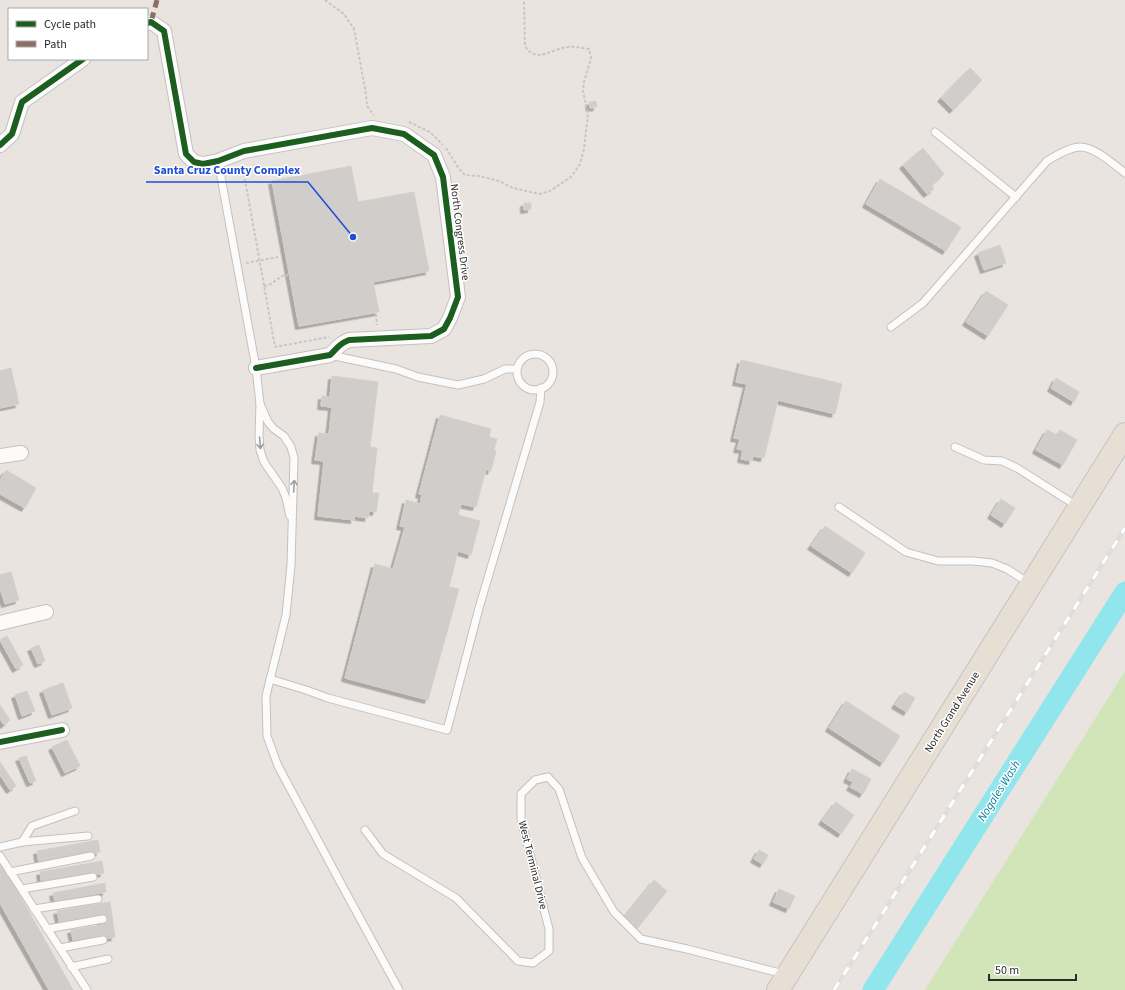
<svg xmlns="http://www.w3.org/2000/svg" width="1125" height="990" font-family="'Source Sans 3',sans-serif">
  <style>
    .green { fill: #d1e5b8 }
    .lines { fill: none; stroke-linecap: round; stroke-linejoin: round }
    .river { stroke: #91e5ed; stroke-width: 21 }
    .building { fill: #d0cdca; stroke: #d4d0cc; filter: url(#shadow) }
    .lane-casing { stroke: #c2c1c2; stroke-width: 9 }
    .street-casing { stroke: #c2c1c2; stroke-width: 16 }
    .primary-casing { stroke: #c5c3c1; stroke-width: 24 }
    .path { stroke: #c6c6c6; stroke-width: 2; stroke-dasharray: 3 2; stroke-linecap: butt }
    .lane { stroke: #fcfbfa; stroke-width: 7 }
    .street { stroke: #fcfbfa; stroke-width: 14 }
    .primary { stroke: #e7dfd3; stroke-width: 22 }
    .rail-casing { stroke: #dededf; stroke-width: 4.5 }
    .rail { stroke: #fff; stroke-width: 3; stroke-dasharray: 9; stroke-linecap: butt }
    .quiet { stroke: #8d6e63; stroke-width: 5; stroke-dasharray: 10 5; stroke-linecap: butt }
    .cycleway-casing { stroke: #fff; stroke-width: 8 }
    .cycleway { stroke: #1b5e20; stroke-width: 6 }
    .oneway { stroke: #9e9d9d }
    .labels { text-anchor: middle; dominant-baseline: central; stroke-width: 3; stroke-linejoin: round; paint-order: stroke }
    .street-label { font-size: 11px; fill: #2b2b2b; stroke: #fff }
    .water-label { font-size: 12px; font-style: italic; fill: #087f9a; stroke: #fff }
    .leader { fill: none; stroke: #1d4ed8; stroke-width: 1.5 }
    .callout-dot { fill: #1d4ed8; stroke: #fff; stroke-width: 1.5 }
    .callout-label { font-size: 12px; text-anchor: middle; font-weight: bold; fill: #1d4ed8; stroke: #fff; stroke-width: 3; stroke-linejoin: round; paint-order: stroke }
  </style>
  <defs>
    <filter id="shadow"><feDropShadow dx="-3.5" dy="3.5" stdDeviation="0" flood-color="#0004"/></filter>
  </defs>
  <rect width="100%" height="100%" fill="#e9e4e0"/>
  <path class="green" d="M1125 671V990H925Z"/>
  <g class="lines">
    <path class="river" d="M873 990 1125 592"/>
  </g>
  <g class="building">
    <path d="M970 68 982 80 953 110 941 98Z"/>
    <path d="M596 101 597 107 590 108 589 102Z"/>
    <path d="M923 148 944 174 931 185 934 189 927 194 903 165Z"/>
    <path d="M351 166 358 202 414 192 429 271 373 282 379 312 299 326 272 181Z"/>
    <path d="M880 179 961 227 946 251 866 204Z"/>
    <path d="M524 203H531V209L524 210Z"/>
    <path d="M1000 245 1006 263 984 270 978 253Z"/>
    <path d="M986 291 1008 305 988 336 966 322Z"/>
    <path d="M741 360 842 384 835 414 778 400 764 458 753 456 752 461 741 459 743 450 737 449 740 439 734 438 747 384 736 382Z"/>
    <path d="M11 368 19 404 0 408V371Z"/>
    <path d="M332 376 378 382 370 447 377 448 372 493H379L376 512 369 511 368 518 354 516V520L318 516 324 461 315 460 319 433 329 434 332 407 321 406 322 396 330 397Z"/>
    <path d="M1056 378 1079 392 1074 402 1051 388Z"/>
    <path d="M440 415 491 429 489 437 497 439 494 450 496 451 491 471 486 469 476 507 461 504 458 515 480 521 471 555 458 551 449 587 459 589 428 700 345 678 375 564 393 569 405 527 400 526 406 500 420 504 422 495 419 494Z"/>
    <path d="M1047 430 1057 435 1060 430 1077 440 1063 465 1036 450Z"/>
    <path d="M6 470 36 488 25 508 0 494V480Z"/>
    <path d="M1001 499 1015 508 1005 524 991 515Z"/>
    <path d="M825 526 865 553 852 573 811 546Z"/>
    <path d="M11 572 19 600 5 604 0 588V575Z"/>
    <path d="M7 636 23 665 16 669 0 640Z"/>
    <path d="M39 645 45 661 38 664 31 648Z"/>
    <path d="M63 683 72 708 52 715 43 690Z"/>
    <path d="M27 691 35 711 22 716 15 695Z"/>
    <path d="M904 692 915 698 907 712 895 705Z"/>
    <path d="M846 701 900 736 883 763 829 728Z"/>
    <path d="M0 705 10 720 4 725 0 719Z"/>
    <path d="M67 740 80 766 65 773 52 747Z"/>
    <path d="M26 756 36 781 30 783 19 758Z"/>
    <path d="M0 762 16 786 10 790 0 775Z"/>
    <path d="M852 769 871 779 863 794 850 787 853 782 847 779Z"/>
    <path d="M836 802 854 815 841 834 822 821Z"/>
    <path d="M98 840 100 852 39 863 37 851Z"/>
    <path d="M759 850 768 855 763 864 754 859Z"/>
    <path d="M0 860 73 990H49L0 903Z"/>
    <path d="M102 861 104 873 42 884 40 872Z"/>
    <path d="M654 880 667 891 636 930 623 919Z"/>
    <path d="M105 883 106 892 55 901 53 893Z"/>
    <path d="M779 889 795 896 789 909 773 902Z"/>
    <path d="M110 902 115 937 74 944 71 930 102 925 100 917 60 924 57 911Z"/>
  </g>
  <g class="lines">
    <g class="lane-casing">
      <g id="lane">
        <path d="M935 132 1016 197"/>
        <path d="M218 161 256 368 260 404 259 435 260 450 264 462 282 488 286 498 290 516"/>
        <path d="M891 327 923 303 1047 161C1055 156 1069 148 1079 147 1094 146 1113 164 1125 173"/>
        <circle cx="535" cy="372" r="18"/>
        <path d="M330 355 396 369 418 377 458 385 484 379 505 369H517"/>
        <path d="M260 404 268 422 274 429 284 436 291 447 294 458 291 565 286 615 266 696 267 736 278 766 345 891 399 990"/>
        <path d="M955 447 984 460 1002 461 1017 468 1077 506"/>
        <path d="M839 507 906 552 938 561H973L992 563 1007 569 1029 583"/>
        <path d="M270 679 306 690 328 698 447 730 479 608 540 402 541 388"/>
        <path d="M365 830 383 854 456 898 518 961 533 963 549 951V929L521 819V794L535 780 548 777 559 789 582 858 614 912 641 939 687 949 784 974"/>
        <path d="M22 842 88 836"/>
        <path d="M0 847 22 842 32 826 75 811"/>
        <path d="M0 856 87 990"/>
        <path d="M10 872 91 856"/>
        <path d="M22 889 93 877"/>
        <path d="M34 909 98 899"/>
        <path d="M47 929 103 919"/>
        <path d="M60 948 103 940"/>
        <path d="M71 967 108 959"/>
      </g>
    </g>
    <g class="street-casing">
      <g id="street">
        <path d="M147 23 151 22 164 31 186 154 194 162 203 164 218 161 244 151 372 128 404 134 434 155 443 177 458 297 450 318 444 329 431 336 349 340C338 344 338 348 330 355L256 368"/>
        <path d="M0 145 12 134 22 102 83 59"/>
        <path d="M0 456 21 453"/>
        <path d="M0 623 46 612"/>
        <path d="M0 742 62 730"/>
      </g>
    </g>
    <g class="primary-casing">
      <path id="primary" d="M778 990 1125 434"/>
    </g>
    <g class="path">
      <path d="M325 0 344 14 354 29 366 94 367 106 374 115"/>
      <path d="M409 122 430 132 443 145"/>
      <path d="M446 148 459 169 465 175 479 176 499 181 513 188 522 190 539 194 550 191 571 177 580 164 584 149 588 113 583 91 584 82 591 58 589 49C582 48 575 46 567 47 552 49 536 64 525 46L524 0"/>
      <path d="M244 174 275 347 329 337"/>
      <path d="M246 263 278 257"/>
      <path d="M264 286 271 284 282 276 288 275"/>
      <path d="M376 314 377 325"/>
    </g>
    <use href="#lane" class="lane"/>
    <use href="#street" class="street"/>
    <use href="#primary" class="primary"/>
    <g class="rail-casing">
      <path id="rail" d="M834 990 898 889 1125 528"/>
    </g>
    <use href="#rail" class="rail"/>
    <path class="quiet" d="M151 22 157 0"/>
    <g class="cycleway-casing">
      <g id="cycleway">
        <path d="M147 23 151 22 164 31 186 154 194 162 203 164 218 161 244 151 372 128 404 134 434 155 443 177 458 297 450 318 444 329 431 336 349 340C338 344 338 348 330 355L256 368"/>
        <path d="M0 145 12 134 22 102 83 59"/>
        <path d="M0 742 62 730"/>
      </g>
    </g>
    <use href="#cycleway" class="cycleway"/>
  </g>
  <defs><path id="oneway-shaft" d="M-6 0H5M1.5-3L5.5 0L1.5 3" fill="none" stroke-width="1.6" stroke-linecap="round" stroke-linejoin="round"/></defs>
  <g class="oneway">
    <use href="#oneway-shaft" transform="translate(260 443) rotate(86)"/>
    <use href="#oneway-shaft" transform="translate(294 486) rotate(-87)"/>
  </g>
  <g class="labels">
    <g class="street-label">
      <text transform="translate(460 232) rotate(83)">North Congress Drive</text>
      <text transform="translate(952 712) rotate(-58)">North Grand Avenue</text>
      <text transform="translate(533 865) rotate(76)">West Terminal Drive</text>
    </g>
    <g class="water-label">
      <text transform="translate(999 791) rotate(-58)">Nogales Wash</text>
    </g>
  </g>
  <path class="leader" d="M353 237L308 182H146"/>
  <circle class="callout-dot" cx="353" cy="237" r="4"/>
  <g class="callout-label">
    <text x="227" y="174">Santa Cruz County Complex</text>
  </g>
  <rect x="8" y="8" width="140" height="52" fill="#ffffff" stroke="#aaaaaa"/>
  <rect x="16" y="21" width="20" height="6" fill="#1b5e20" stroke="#aaaaaa"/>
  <text x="44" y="28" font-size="12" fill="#2b2b2b">Cycle path</text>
  <rect x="16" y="41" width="20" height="6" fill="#8d6e63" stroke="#aaaaaa"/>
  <text x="44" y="48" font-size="12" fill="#2b2b2b">Path</text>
  <path d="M989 974v6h87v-6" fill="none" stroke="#2b2b2b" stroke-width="2"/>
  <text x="995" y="974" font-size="12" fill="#2b2b2b" stroke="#ffffff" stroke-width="3" paint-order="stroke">50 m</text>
</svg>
